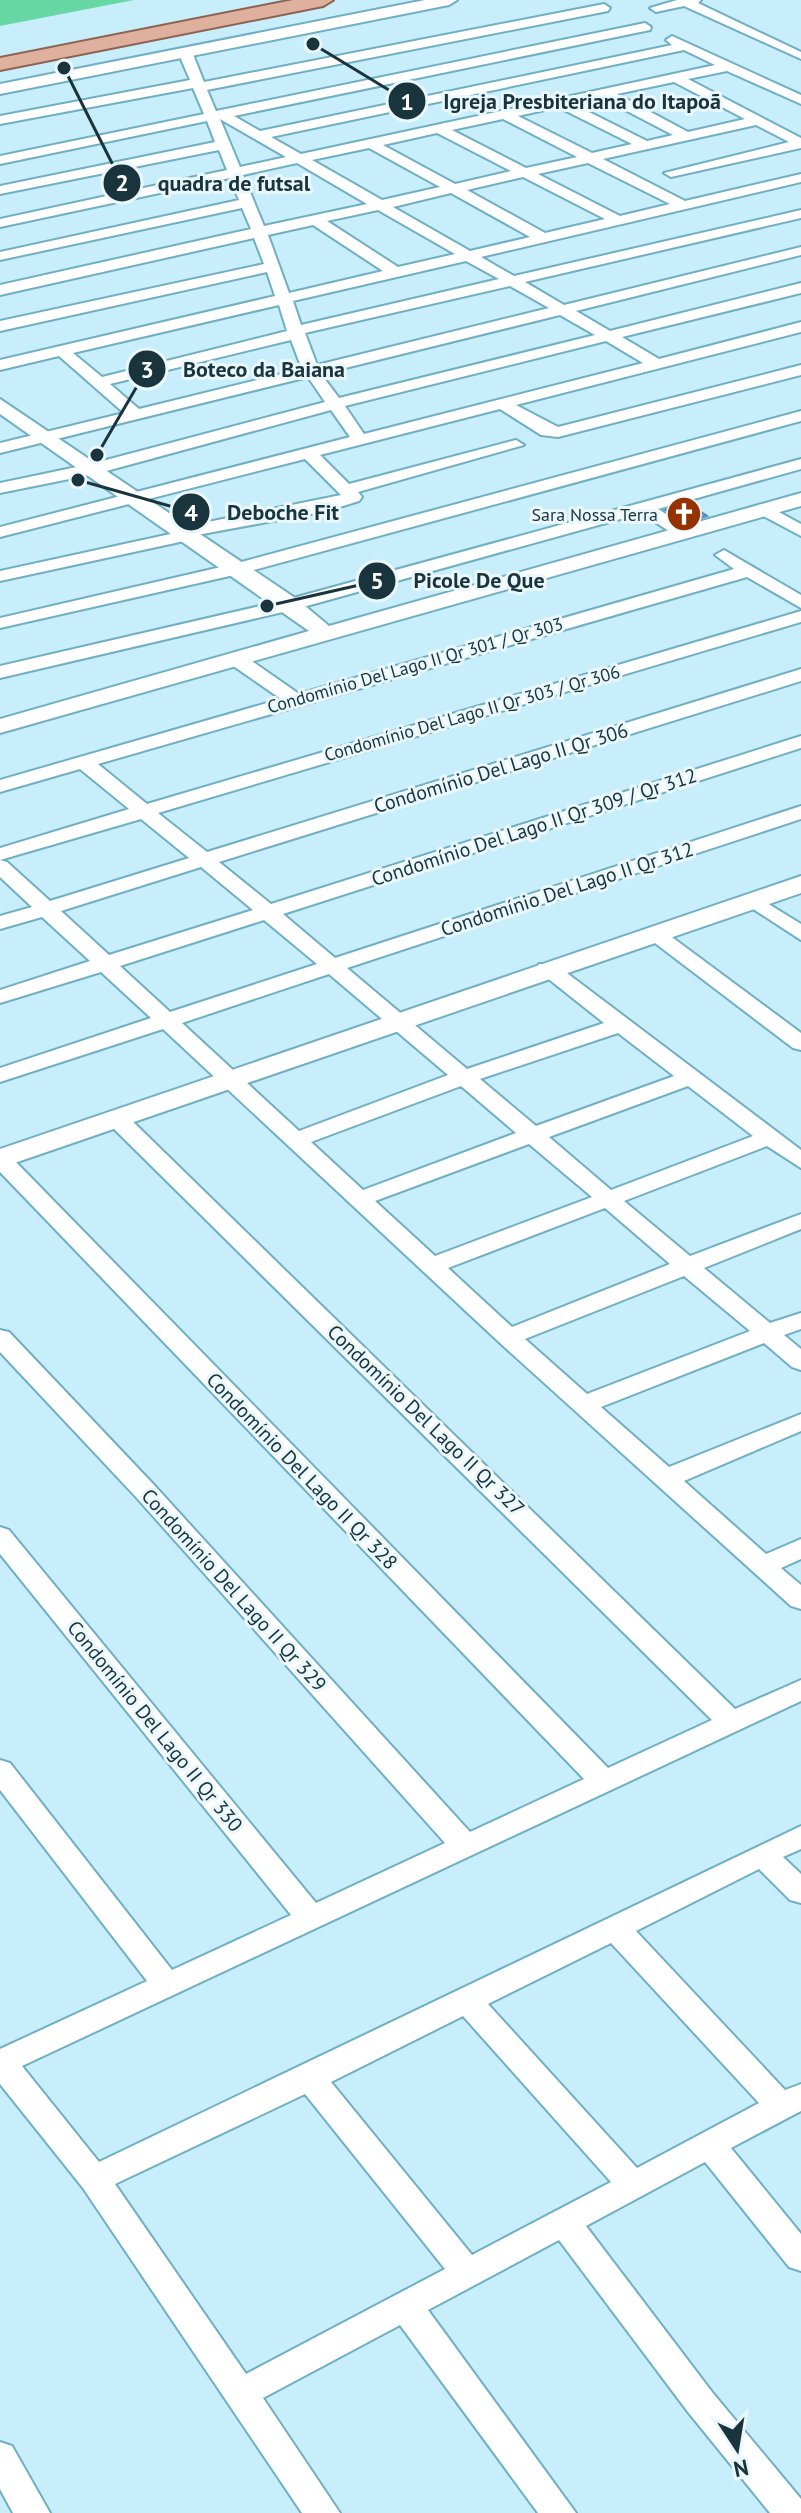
<svg xmlns="http://www.w3.org/2000/svg" width="801" height="2513" font-family="'PT Sans',sans-serif">
  <style>
    .green { fill: #67d8a3 }
    .building { fill: #48b7fe; stroke: #5a88aa; stroke-width: 2 }
    .lines { fill: none; stroke-linecap: round; stroke-linejoin: round }
    .minor-casing { stroke: #6fafc4; stroke-width: 4 }
    .tertiary-casing { stroke: #6fafc4; stroke-width: 4 }
    .primary-casing { stroke: #8c6251; stroke-width: 4 }
    .minor { fill: #fff; fill-rule: evenodd }
    .tertiary { fill: #fff; fill-rule: evenodd }
    .primary { fill: #dfb09e; fill-rule: evenodd }
    .labels { text-anchor: middle; dominant-baseline: central; stroke-width: 6; stroke-linejoin: round; paint-order: stroke }
    .far-poi-label { font-size: 18px; fill: #19343c; stroke: #eaf7fb; text-anchor: end }
    .far-street-label { font-size: 18px; fill: #19343c; stroke: #eaf7fb }
    .street-label { font-size: 20px; fill: #19343c; stroke: #eaf7fb }
    .leader { fill: none; stroke: #19343c; stroke-width: 3 }
    .callout-dot { fill: #19343c; stroke: #eaf7fb; stroke-width: 3 }
    .mark-label { font-size: 24px; text-anchor: middle; font-weight: bold; fill: #fff }
    .callout-label { font-size: 22px; text-anchor: middle; font-weight: bold; fill: #19343c; stroke: #eaf7fb; stroke-width: 6; stroke-linejoin: round; paint-order: stroke }
  </style>
  <rect width="100%" height="100%" fill="#c8eefc"/>
  <path class="green" d="M0 0H134L0 26Z"/>
  <path class="building" d="M689 504 707 516 685 523 665 510Z"/>
  <g class="lines">
    <g class="minor-casing">
      <g id="minor">
        <path d="M677 0H701L698 3 801 52V59L684 6 656 12 650 8Z"/>
        <path d="M604 4 610 8 608 11 207 90 216 111 645 23 651 27 650 30 234 116 260 131 672 45 666 40 672 36 801 95V104L727 71 688 79 801 138V148L671 177 664 173 789 142 756 125 603 159 685 201 801 174V182L481 257 514 276 801 210V218L525 282 564 305 801 247V255L576 311 610 331 801 283V293L622 337 659 359 801 322V332L516 405 558 427 801 365V375L558 437 541 435 500 409 320 455 349 484 516 440 524 445 358 492 362 497 359 501 327 511 197 535 189 540 0 581V571L175 533 183 527 341 495 305 459 0 537V527L350 437 331 410 99 473 0 493V483L91 464 325 402 308 377 0 453V443L124 413 59 356 0 370V360L275 296 267 272 0 331V321L264 264 254 238 0 295V285L251 229 242 208 0 260V252L239 200 230 178 0 227V219L227 170 219 150 0 194V186L215 142 207 121 0 164V156L204 114 193 88 0 124V116L190 80 178 52 185 48 192 52 204 82ZM684 50 715 65 301 154 271 137ZM674 82 745 119 688 132 617 94ZM602 98 673 135 647 141 573 104ZM558 107 632 144 592 153 518 116ZM220 119 286 157 240 167ZM503 119 577 157 526 168 452 130ZM437 133 511 171 455 184 383 145ZM369 148 440 187 382 200 312 160ZM297 163 367 204 264 226 243 175ZM588 163 670 204 620 216 538 174ZM523 177 605 219 545 233 467 190ZM451 193 530 237 470 251 393 207ZM378 210 455 254 398 267 327 221ZM313 225 383 271 289 293 268 235ZM466 261 499 279 301 325 293 301ZM510 286 549 308 317 365 305 333ZM279 305 287 331 102 377 73 353ZM560 315 595 335 339 398 321 374ZM291 340 302 369 139 409 110 384ZM606 341 643 363 364 434 345 406Z"/>
        <path d="M801 411V421L243 573 0 628V618L234 564Z"/>
        <path d="M801 459V469L658 509 688 528V536H676L642 513 296 609 0 678V666L286 600Z"/>
        <path d="M764 504 801 524V536L758 513V505Z"/>
        <path d="M724 550 801 595V608L747 577 98 764 147 804 801 611V622L158 813 207 852 801 669V681L219 862 271 904 801 736V748L283 914 335 958 801 806V819L347 968 467 1069 604 1023 536 969 539 964H555L801 1150V1168L767 1146 624 1201 690 1256 801 1214V1229L704 1268 770 1323 801 1313V1329L784 1335 801 1349V1370L792 1367 764 1343 601 1407 669 1467 801 1414V1431L684 1481 766 1554 801 1539V1559L781 1568 801 1585V1609L791 1606 499 1342 163 1029 0 1082V1068L151 1018 101 972 0 1003V990L90 961 42 917 0 929V916L32 907 0 877V848L129 809 80 769 0 792V780L281 699 232 665V657H246L299 694 734 569 715 555ZM141 819 189 858 50 901 7 862 0 860ZM201 867 253 910 109 955 61 911ZM264 920 317 964 170 1012 120 966ZM329 974 448 1075 299 1131 182 1023ZM618 1033 674 1076 536 1126 480 1079ZM461 1086 516 1133 363 1190 311 1142ZM688 1086 753 1136 611 1190 549 1137ZM529 1144 592 1197 435 1256 375 1201ZM605 1208 670 1264 512 1327 448 1268ZM684 1276 750 1331 587 1394 525 1339Z"/>
        <path d="M754 895 801 924V940L747 905 744 901 747 897Z"/>
        <path d="M654 927 661 929 801 1033V1050L793 1048 647 937 643 933 647 929Z"/>
        <path d="M117 1112 125 1114 735 1709 801 1680V1701L22 2066 99 2162 801 1826V1849L783 1857 801 1874V1903L790 1900 759 1869 636 1931 785 2090 801 2084V2111L731 2148 801 2234V2271L789 2267 705 2162 586 2226 712 2392 801 2499V2513H770L688 2412 559 2240 428 2310 576 2513H538L400 2325 263 2398 340 2513H302L83 2188 0 2084V2049L147 1981 0 1790V1760L10 1763 172 1970 291 1915 0 1554V1527L9 1530 316 1903 445 1843 136 1497 0 1352V1330L9 1332 154 1485 470 1832 584 1779 0 1172V1152L8 1154 608 1768 712 1720 109 1124 106 1119 109 1114ZM611 1943 759 2103 637 2168 488 2004ZM463 2016 611 2182 472 2255 331 2082ZM305 2094 445 2269 246 2374 115 2184Z"/>
        <path d="M0 2442 12 2446 50 2513H13L0 2489Z"/>
      </g>
    </g>
    <g class="tertiary-casing">
      <g id="tertiary">
        <path d="M425 0H457L449 5 0 94V84Z"/>
        <path d="M0 399 298 600 329 626 801 493V506L0 733V719L309 631 0 414Z"/>
        <path d="M801 876V893L0 1168V1149Z"/>
      </g>
    </g>
    <g class="primary-casing">
      <path id="primary" d="M293 0H333L323 6 0 70V58Z"/>
    </g>
    <use href="#minor" class="minor"/>
    <use href="#tertiary" class="tertiary"/>
    <use href="#primary" class="primary"/>
  </g>
  <defs>
    <g id="church-disc" transform="scale(1.8)"><circle r="9.5" fill="#963200" stroke="#eaf7fb"/><path d="M-1.2-6h2.4v3.5h3.3v2.4h-3.3V6h-2.4V-.1h-3.3v-2.4h3.3Z" fill="#fff"/></g>
  </defs>
  <g fill-rule="evenodd">
    <use href="#church-disc" x="684" y="514"/>
  </g>
  <g class="labels">
    <g class="far-poi-label">
      <text x="658" y="514">Sara Nossa Terra</text>
    </g>
    <g class="far-street-label">
      <text transform="translate(415 665) rotate(-16)">Condomínio Del Lago II Qr 301 / Qr 303</text>
      <text transform="translate(472 713) rotate(-16)">Condomínio Del Lago II Qr 303 / Qr 306</text>
    </g>
    <g class="street-label">
      <text transform="translate(501 768) rotate(-17)">Condomínio Del Lago II Qr 306</text>
      <text transform="translate(534 827) rotate(-18)">Condomínio Del Lago II Qr 309 / Qr 312</text>
      <text transform="translate(567 889) rotate(-18)">Condomínio Del Lago II Qr 312</text>
      <text transform="translate(426 1420) rotate(44)">Condomínio Del Lago II Qr 327</text>
      <text transform="translate(302 1471) rotate(46)">Condomínio Del Lago II Qr 328</text>
      <text transform="translate(234 1590) rotate(48)">Condomínio Del Lago II Qr 329</text>
      <text transform="translate(155 1726) rotate(51)">Condomínio Del Lago II Qr 330</text>
    </g>
  </g>
  <path class="leader" d="M313 44L407 101M64 68L122 183M97 455L147 369M78 480L191 512M267 606L377 581"/>
  <g class="callout-dot">
    <circle cx="313" cy="44" r="8"/>
    <circle cx="64" cy="68" r="8"/>
    <circle cx="97" cy="455" r="8"/>
    <circle cx="78" cy="480" r="8"/>
    <circle cx="267" cy="606" r="8"/>
    <circle cx="407" cy="101" r="20"/>
    <circle cx="122" cy="183" r="20"/>
    <circle cx="147" cy="369" r="20"/>
    <circle cx="191" cy="512" r="20"/>
    <circle cx="377" cy="581" r="20"/>
  </g>
  <g class="mark-label">
    <text x="407" y="110">1</text>
    <text x="122" y="191">2</text>
    <text x="147" y="378">3</text>
    <text x="191" y="521">4</text>
    <text x="377" y="589">5</text>
  </g>
  <g class="callout-label">
    <text x="582" y="109">Igreja Presbiteriana do Itapoã</text>
    <text x="234" y="191">quadra de futsal</text>
    <text x="264" y="377">Boteco da Baiana</text>
    <text x="283" y="520">Deboche Fit</text>
    <text x="479" y="588">Picole De Que</text>
  </g>
  <g transform="translate(737 2449) rotate(168)" stroke="#eaf7fb" stroke-width="6" paint-order="stroke">
  <path d="M0-6L14 30L0 20L-14 30Z" fill="#19343c"/>
  <text y="-12" font-size="22" font-weight="bold" text-anchor="middle" fill="#19343c">N</text>
  </g>
</svg>
